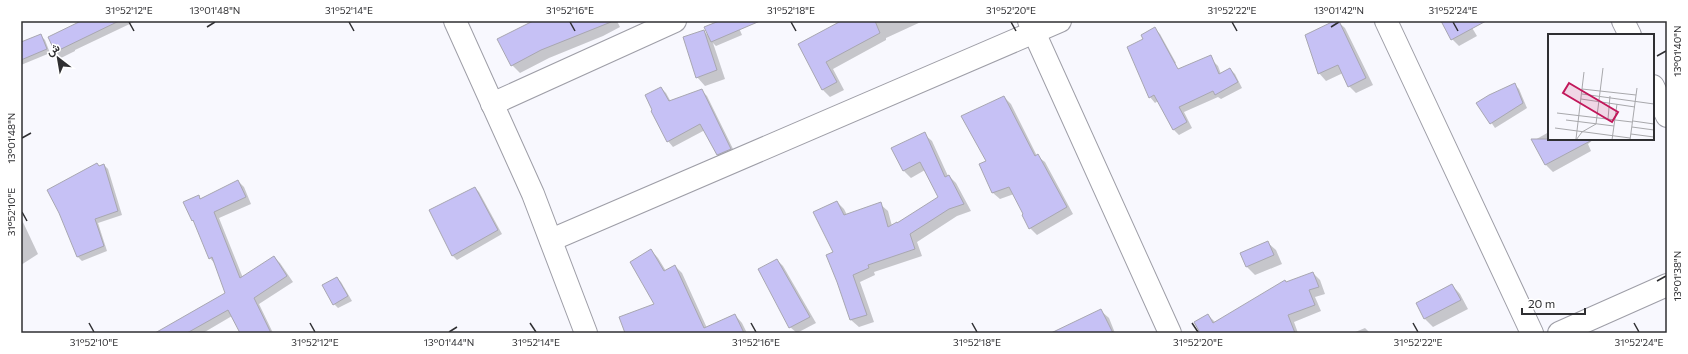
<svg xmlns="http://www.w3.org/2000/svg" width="1688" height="354" font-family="Commissioner,Vazirmatn,sans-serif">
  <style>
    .shadow { fill: #0003 }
    .building { fill: #c6c1f5; stroke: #a8a7b1 }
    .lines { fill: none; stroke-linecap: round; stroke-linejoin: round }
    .minor-casing { stroke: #9e9ea7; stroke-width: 24 }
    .minor { stroke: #fff; stroke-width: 22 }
    .ticks { fill: none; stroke: #2f2f32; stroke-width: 1.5 }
    .inset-road { fill: none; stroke: #a8a8ac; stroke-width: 1 }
    .view { fill: #c2185b; fill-opacity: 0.15; stroke: #c2185b; stroke-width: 2 }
    .inset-edge { fill: none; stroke: #2f2f32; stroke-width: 2 }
    .neatline { fill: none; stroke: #2f2f32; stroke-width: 1.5 }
    .ticks-label { font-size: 10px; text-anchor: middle; fill: #2f2f32 }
  </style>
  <rect width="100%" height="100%" fill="#f8f8fe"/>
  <g class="shadow">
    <path d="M76 21H136L75 50V51L61 58 56 52 49 37 78 24Z"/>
    <path d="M538 21H617L620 27 603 36 549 58 520 73 512 65Z"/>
    <path d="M721 21H736L742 35 716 46 713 43 725 79 705 86 697 77 704 31 710 38Z"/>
    <path d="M843 21H923L886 38V40L833 69 844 90 830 97 823 90 799 44Z"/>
    <path d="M1337 21 1345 28 1373 85 1356 93 1349 86 1343 73 1326 81 1319 73Z"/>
    <path d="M1442 21H1468L1477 36 1459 46 1452 39Z"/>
    <path d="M1155 29 1160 34 1176 63 1159 74 1213 61 1218 66 1221 74 1230 69 1235 74 1242 88 1221 99 1218 97 1184 112 1192 128 1179 135 1174 130 1158 101 1155 103 1150 97 1144 40Z"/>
    <path d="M40 35 45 40 50 53 21 65V44Z"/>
    <path d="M1515 85 1519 89 1527 108 1495 128 1478 103Z"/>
    <path d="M661 88 666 93 671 102 701 90 707 96 736 155 723 160 717 155 705 130 673 147 668 141Z"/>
    <path d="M1004 97 1011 104 1037 156 1045 162 1073 214 1037 235 1030 228 1025 214 1014 194 1000 199 993 193 980 164 987 161Z"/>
    <path d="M1549 132V139H1594L1588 144 1591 151 1553 172 1546 165 1533 141Z"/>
    <path d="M924 134 932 141 948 176H949L956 183 971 211 957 216 917 242 922 256 874 272 875 275 860 282 874 322 859 327 851 320 838 282 834 253 837 202 844 209 847 215 880 204 888 211 892 226 897 224 940 197 925 170 911 178 904 171Z"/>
    <path d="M104 165 108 169 122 215 98 223 107 251 82 261 77 256 99 167Z"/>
    <path d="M238 181 244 187 251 204 219 218 243 278 274 257 280 263 293 282 259 304 273 333H241L232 316 203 333H173L226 293 215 264 210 258 196 224 193 220 198 197 201 199Z"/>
    <path d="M475 188 479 192 502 234 457 260 453 256Z"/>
    <path d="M21 218 38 254 21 265Z"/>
    <path d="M1267 242 1276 250 1282 264 1255 275 1247 267 1241 253Z"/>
    <path d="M651 250 658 258 666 271 675 266 682 273 707 328 735 315 742 323 747 333H626L656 304Z"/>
    <path d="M777 260 783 266 816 323 797 333 790 327Z"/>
    <path d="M1313 273 1320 280 1325 294 1315 297 1321 311 1294 322 1298 333H1201L1208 315 1215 322 1287 283Z"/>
    <path d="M337 278 341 282 352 301 338 308 334 304Z"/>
    <path d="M1452 285 1460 294 1468 309 1433 327 1425 319 1417 304Z"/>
    <path d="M1101 311 1109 318 1115 333H1067Z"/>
    <path d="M1365 328 1370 333H1353Z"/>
  </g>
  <g class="building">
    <path d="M81 21H119L55 52 48 37Z"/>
    <path d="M533 21H611V22L541 50 511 66 497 39Z"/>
    <path d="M719 21H760L711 42 704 27Z"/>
    <path d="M841 21H875L880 33 826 62 837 82 822 90 798 44Z"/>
    <path d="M1334 21H1339L1366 78 1348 87 1338 65 1318 74 1305 35Z"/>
    <path d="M1441 21H1486L1451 40Z"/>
    <path d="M1155 27 1178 69 1211 55 1219 74 1230 68 1238 82 1215 95 1213 91 1179 107 1187 122 1173 130 1154 95 1149 98 1127 47 1143 39 1141 35Z"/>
    <path d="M704 30 717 70 696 78 683 37Z"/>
    <path d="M41 34 47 49 21 60V42Z"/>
    <path d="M1515 83 1523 103 1490 124 1476 103 1489 95Z"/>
    <path d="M661 87 669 101 702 89 731 149 717 155 700 124 667 142 651 111 652 110 645 95Z"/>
    <path d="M1004 96 1035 156 1038 154 1067 207 1029 229 1022 215 1023 214 1009 187 992 193 979 164 986 161 961 116Z"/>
    <path d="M925 132 945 177 949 175 964 204 949 209 910 234 915 249 868 265 869 268 853 275 867 315 850 320 837 282 826 255 833 252 813 212 837 201 844 215 881 202 888 227 897 222V223L938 197 920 162 903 171 891 148Z"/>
    <path d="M1531 139H1594L1545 165Z"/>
    <path d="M97 163 99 166 104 164 118 211 95 219 104 246 77 257 59 213 47 190Z"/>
    <path d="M238 180 246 197 214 212 240 278 274 256 287 276 254 298 271 333H240L228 310 187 333H155L225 293 212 257 209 259 193 220 192 221 183 202 199 195 200 199Z"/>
    <path d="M475 187 498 230 452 256 429 210Z"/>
    <path d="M1268 241 1274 255 1246 267 1240 253Z"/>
    <path d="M651 249 664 271 675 265 704 328 735 314 744 333H625L619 317 654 304 630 262Z"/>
    <path d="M777 259 810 317 789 328 758 269Z"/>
    <path d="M1313 272 1319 287 1309 290 1315 305 1288 315 1295 333H1197L1199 331 1194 322 1208 314 1213 323 1285 280 1286 282Z"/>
    <path d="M337 277 348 296 333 305 322 285Z"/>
    <path d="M1452 284 1461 300 1424 319 1416 303Z"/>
    <path d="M1101 309 1113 333H1051Z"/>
  </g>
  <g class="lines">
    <g class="minor-casing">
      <g id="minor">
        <path d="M455 21 533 194 586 333"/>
        <path d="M1029 21 1170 333"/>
        <path d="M1386 21 1532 333"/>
        <path d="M1623 21 1630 35"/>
        <path d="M1653 86 1667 116"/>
        <path d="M492 104 675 21"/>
        <path d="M551 240 1060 21"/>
        <path d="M1559 333 1667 285"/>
      </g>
    </g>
    <use href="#minor" class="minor"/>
  </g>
  <path class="ticks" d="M129 22 134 31M349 22 354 31M570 22 575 31M791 22 796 31M1011 22 1016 31M1232 22 1237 31M1453 22 1458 31M207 27 215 22M1331 27 1339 22M1657 56 1666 51M22 138 31 133M22 212 27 221M1657 281 1666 276M89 323 94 332M310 323 315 332M530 323 536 332M751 323 756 332M972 323 977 332M1192 323 1198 332M1413 323 1418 332M1634 323 1639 332M449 332 457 327"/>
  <g transform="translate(1548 34)">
    <rect width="106" height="106" fill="#f8f8fe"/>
    <path class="inset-road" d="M34 55 88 61M34 60 106 70M33 65 87 73M9 79 84 88M60 85 62 62M18 86 66 92M85 87 106 90M84 93 106 96M7 94 82 104M83 100 106 103M28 105 36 38M28 106 34 98 48 90 55 34M64 106 69 70M82 106 89 54"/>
    <path class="view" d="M21 49 70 78 64 88 15 59Z"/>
    <rect width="106" height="106" class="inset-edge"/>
  </g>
  <rect width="1688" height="354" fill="none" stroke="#ffffff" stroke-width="44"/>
  <g transform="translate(58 58) rotate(329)" stroke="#ffffff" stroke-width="3" paint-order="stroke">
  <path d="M0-3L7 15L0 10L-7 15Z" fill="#2f2f32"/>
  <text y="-6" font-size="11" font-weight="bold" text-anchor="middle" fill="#2f2f32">ش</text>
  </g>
  <path d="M1522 308v6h63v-6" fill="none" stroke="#2f2f32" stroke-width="2"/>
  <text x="1528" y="308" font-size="12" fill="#2f2f32" stroke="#ffffff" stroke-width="3" paint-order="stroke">20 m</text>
  <rect x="22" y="22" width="1644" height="310" class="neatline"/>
  <g class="ticks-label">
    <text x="129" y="14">31°52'12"E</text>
    <text x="215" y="14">13°01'48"N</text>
    <text x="349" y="14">31°52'14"E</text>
    <text x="570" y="14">31°52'16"E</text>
    <text x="791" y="14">31°52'18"E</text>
    <text x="1011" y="14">31°52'20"E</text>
    <text x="1232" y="14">31°52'22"E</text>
    <text x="1339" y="14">13°01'42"N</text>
    <text x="1453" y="14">31°52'24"E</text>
    <text transform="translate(1677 51) rotate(-90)" y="4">13°01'40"N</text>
    <text transform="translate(11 138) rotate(-90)" y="4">13°01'48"N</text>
    <text transform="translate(11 212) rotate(-90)" y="4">31°52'10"E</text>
    <text transform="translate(1677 276) rotate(-90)" y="4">13°01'38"N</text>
    <text x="94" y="346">31°52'10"E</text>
    <text x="315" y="346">31°52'12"E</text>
    <text x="449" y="346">13°01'44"N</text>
    <text x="536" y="346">31°52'14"E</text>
    <text x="756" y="346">31°52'16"E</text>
    <text x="977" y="346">31°52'18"E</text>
    <text x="1198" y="346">31°52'20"E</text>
    <text x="1418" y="346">31°52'22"E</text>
    <text x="1639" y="346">31°52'24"E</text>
  </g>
</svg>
